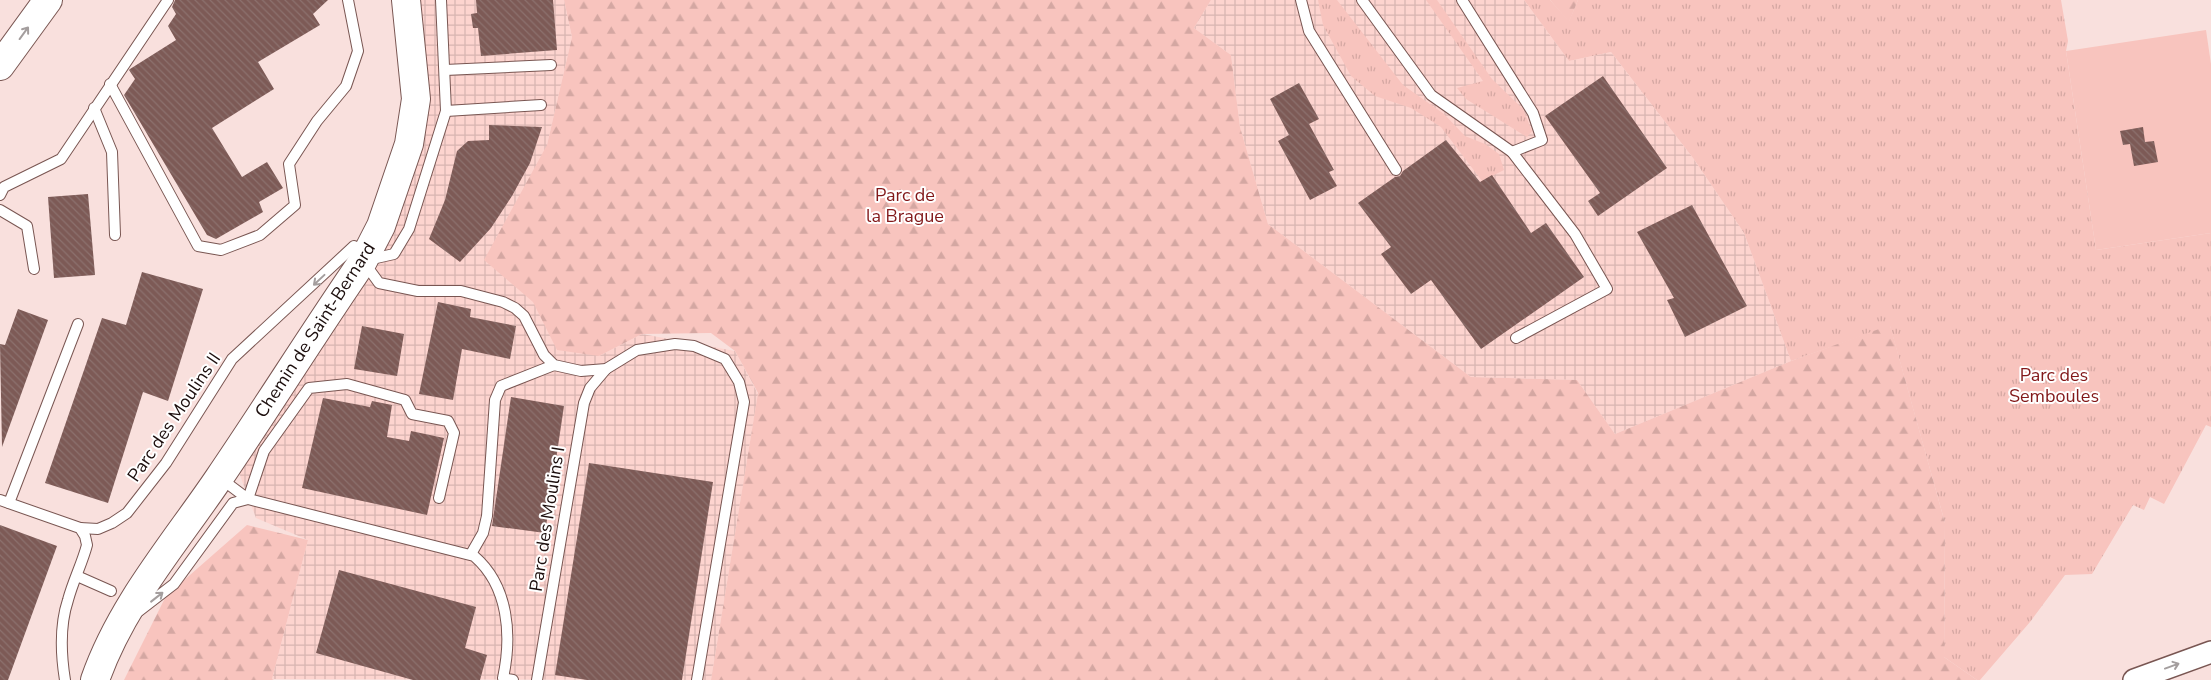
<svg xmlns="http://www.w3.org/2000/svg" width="2211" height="680" font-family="'Nunito Sans',sans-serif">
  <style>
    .industrial { fill: url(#industrial-grid) }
    .grass { fill: url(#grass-tufts) }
    .forest { fill: url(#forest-firs) }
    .garden { fill: #f8c4be }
    .building { fill: url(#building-back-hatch) }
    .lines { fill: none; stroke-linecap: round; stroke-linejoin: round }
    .lane-casing { stroke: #795652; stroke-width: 12 }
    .street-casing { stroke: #795652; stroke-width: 24 }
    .secondary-casing { stroke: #795652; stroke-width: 30 }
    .highway-casing { stroke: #795652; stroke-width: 30 }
    .lane { stroke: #fff; stroke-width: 10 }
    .street { stroke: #fff; stroke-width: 21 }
    .secondary { stroke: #fff; stroke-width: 28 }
    .highway { stroke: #fff; stroke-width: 28 }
    .oneway { stroke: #a49e9e }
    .labels { text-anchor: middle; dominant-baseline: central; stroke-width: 4; stroke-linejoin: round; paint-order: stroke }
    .park-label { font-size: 18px; fill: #821819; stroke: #fff }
    .street-label { font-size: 18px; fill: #1b0d0c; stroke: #fff }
  </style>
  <defs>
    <pattern id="industrial-grid" width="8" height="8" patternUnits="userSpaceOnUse" patternTransform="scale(1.25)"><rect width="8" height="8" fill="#fdd4cf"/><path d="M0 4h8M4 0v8" fill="none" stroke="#d8b5b1"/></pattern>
    <pattern id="grass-tufts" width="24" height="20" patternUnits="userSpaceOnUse" patternTransform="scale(1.25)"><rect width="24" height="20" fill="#f8c4be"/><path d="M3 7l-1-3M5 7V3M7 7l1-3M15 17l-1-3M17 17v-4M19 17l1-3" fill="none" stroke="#d4a7a2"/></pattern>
    <pattern id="forest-firs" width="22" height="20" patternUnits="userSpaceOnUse" patternTransform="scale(1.25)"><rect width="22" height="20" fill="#f8c4be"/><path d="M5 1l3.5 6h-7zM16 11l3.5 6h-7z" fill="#d4a7a2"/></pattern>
    <pattern id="building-back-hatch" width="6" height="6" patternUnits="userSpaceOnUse" patternTransform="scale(1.25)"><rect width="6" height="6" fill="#7d5a56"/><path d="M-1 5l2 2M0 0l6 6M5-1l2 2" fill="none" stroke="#8c716e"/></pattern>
  </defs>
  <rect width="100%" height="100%" fill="#f9e0dd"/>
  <g class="industrial">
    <path d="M414 0H564L572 37 547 145 599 356 642 334 735 351 758 394 711 680 272 679 308 540 256 518 238 470 387 232Z"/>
    <path d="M1211 0H1524L1569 61 1611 52 1693 158 1744 233 1791 361 1615 434 1577 380 1471 377 1268 224 1240 127 1231 55 1194 28Z"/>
  </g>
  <g class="grass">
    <path d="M1318 0H1337L1403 85 1444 114 1465 136 1485 144 1499 154 1504 170 1482 181 1441 127 1411 108 1375 96 1351 76 1323 25Z"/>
    <path d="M1426 0H1437L1492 79 1523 109 1532 131 1527 137 1466 99 1457 88 1483 81Z"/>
    <path d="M1524 0H1550L1569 21 1578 0H2061L2068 41 2066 51 2096 250 2211 233V427L2206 425 2164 504 2150 497 2144 510 2133 505 2092 574 2065 575 2030 622 1980 680H1977L1944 657 1945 523 1890 326 1791 361 1744 233 1693 158 1611 52 1569 61Z"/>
  </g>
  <g class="forest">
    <path d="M564 0H1211L1194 28 1231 55 1240 127 1268 224 1471 377 1577 380 1615 434 1791 361 1890 325 1945 523 1944 657 1977 680H711L758 393 735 351 711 333 642 334 599 356 557 350 533 302 484 260 547 145 572 37Z"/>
    <path d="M1550 0H1578L1569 22Z"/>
    <path d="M247 525 308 540 272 679 274 680H124L166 596Z"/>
  </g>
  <path class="garden" d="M2206 30 2211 64V233L2096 250 2066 51Z"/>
  <g class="building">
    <path d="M175 0H328L313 14 320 25 258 62 274 89 212 128 242 177 267 162 283 188 259 202 263 212 216 239 207 235 124 95 135 79 129 70 130 69 176 40 168 26 176 14 172 7Z"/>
    <path d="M476 0H553L557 50 481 56 478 28H473L471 14 477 13Z"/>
    <path d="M1603 76 1667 168 1598 216 1588 201 1600 193 1545 116Z"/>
    <path d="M1299 83 1319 119 1309 124 1334 170 1329 172 1337 186 1310 200 1278 141 1289 135 1270 99Z"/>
    <path d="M489 125 542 127 530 163 512 196 491 228 460 262 429 239 445 200 457 151 468 141 489 140Z"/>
    <path d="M2143 127 2145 142 2154 141 2158 162 2134 166 2130 144 2123 145 2120 131Z"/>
    <path d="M1446 140 1480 182 1492 175 1531 233 1546 223 1584 277 1481 349 1431 280 1411 294 1381 254 1391 247 1358 203 1395 177 1400 176 1403 171Z"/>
    <path d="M88 194 95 275 54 278 48 197Z"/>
    <path d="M1692 205 1747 306 1685 337 1667 300 1674 298 1637 232Z"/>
    <path d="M142 272 203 289 168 401 143 392 108 503 45 483 102 318 126 325Z"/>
    <path d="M438 302 471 309 470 317 516 326 510 359 462 349 453 400 419 394Z"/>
    <path d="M18 309 48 320 2 447 0 344 5 345Z"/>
    <path d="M362 326 404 334 397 376 354 369Z"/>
    <path d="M511 397 564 406 545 533 492 526Z"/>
    <path d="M323 398 370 407 372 401 392 405 387 437 409 441 411 431 444 438 427 515 302 488Z"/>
    <path d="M589 463 713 482 682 680H587L555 675Z"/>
    <path d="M0 525 57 546 8 680H0Z"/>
    <path d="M339 570 476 607 465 648 487 655 480 680H413L316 653Z"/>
  </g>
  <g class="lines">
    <g class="lane-casing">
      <g id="lane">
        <path d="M441 0 446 111 409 229 394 254 363 261 379 283 418 291H461L503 302 515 308 524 316 544 355 554 365 581 371 606 369 637 350 675 344 694 346 725 359 739 382 744 402 697 680"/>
        <path d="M1301 0 1309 31 1396 170"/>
        <path d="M1362 0 1431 95 1512 152 1575 234 1607 289 1516 338"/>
        <path d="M1462 0 1533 113 1542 140 1512 152"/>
        <path d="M445 70 551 65"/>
        <path d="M110 84 198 246 221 250 260 235 295 205 289 164 317 121 346 86 358 51 348 0"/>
        <path d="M94 108 112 152 115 235"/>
        <path d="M446 111 541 105"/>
        <path d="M0 195 4 187 61 159 168 0"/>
        <path d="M0 210 27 226 34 269"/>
        <path d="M220 478 248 499 474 556C509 586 512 636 503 678L513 680"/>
        <path d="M0 500 80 528 85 536 87 545C82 564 73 581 68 600 60 624 61 655 65 680"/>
        <path d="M9 503 78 324"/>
        <path d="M80 528 98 529 112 523 127 513 166 463 232 359 354 246"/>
        <path d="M471 554 483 533 487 516 495 400 501 386 554 365"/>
        <path d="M77 576 111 591"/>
        <path d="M139 611 174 584 233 503 248 499 264 451 309 388 347 384 405 400 412 414 448 421 454 433 439 498"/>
        <path d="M537 680 584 403 590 388 606 369"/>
      </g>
    </g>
    <g class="street-casing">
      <path id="street" d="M2134 680 2211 652"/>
    </g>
    <g class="secondary-casing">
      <path id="secondary" d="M95 680C121 605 175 543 219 478 268 406 314 332 363 261L381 226 409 144 416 99 406 0"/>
    </g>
    <g class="highway-casing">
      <path id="highway" d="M0 66 48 0"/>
    </g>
    <use href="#lane" class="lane"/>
    <use href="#street" class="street"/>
    <use href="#secondary" class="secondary"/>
    <use href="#highway" class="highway"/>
  </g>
  <defs><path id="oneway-shaft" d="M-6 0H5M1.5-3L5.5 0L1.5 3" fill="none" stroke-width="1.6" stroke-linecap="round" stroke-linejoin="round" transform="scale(1.25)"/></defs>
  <g class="oneway">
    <use href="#oneway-shaft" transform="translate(24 33) rotate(-54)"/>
    <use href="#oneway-shaft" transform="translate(319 280) rotate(137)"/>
    <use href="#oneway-shaft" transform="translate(157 597) rotate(-38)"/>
    <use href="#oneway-shaft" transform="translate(2172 666) rotate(-20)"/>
  </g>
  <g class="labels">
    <g class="park-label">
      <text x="905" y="195">Parc de<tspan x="905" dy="21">la Brague</tspan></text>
      <text x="2054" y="375">Parc des<tspan x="2054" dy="21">Semboules</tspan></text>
    </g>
    <g class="street-label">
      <text transform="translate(315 330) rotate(-57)">Chemin de Saint-Bernard</text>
      <text transform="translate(174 417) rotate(-56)">Parc des Moulins II</text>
      <text transform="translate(547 519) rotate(-81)">Parc des Moulins I</text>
    </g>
  </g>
</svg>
